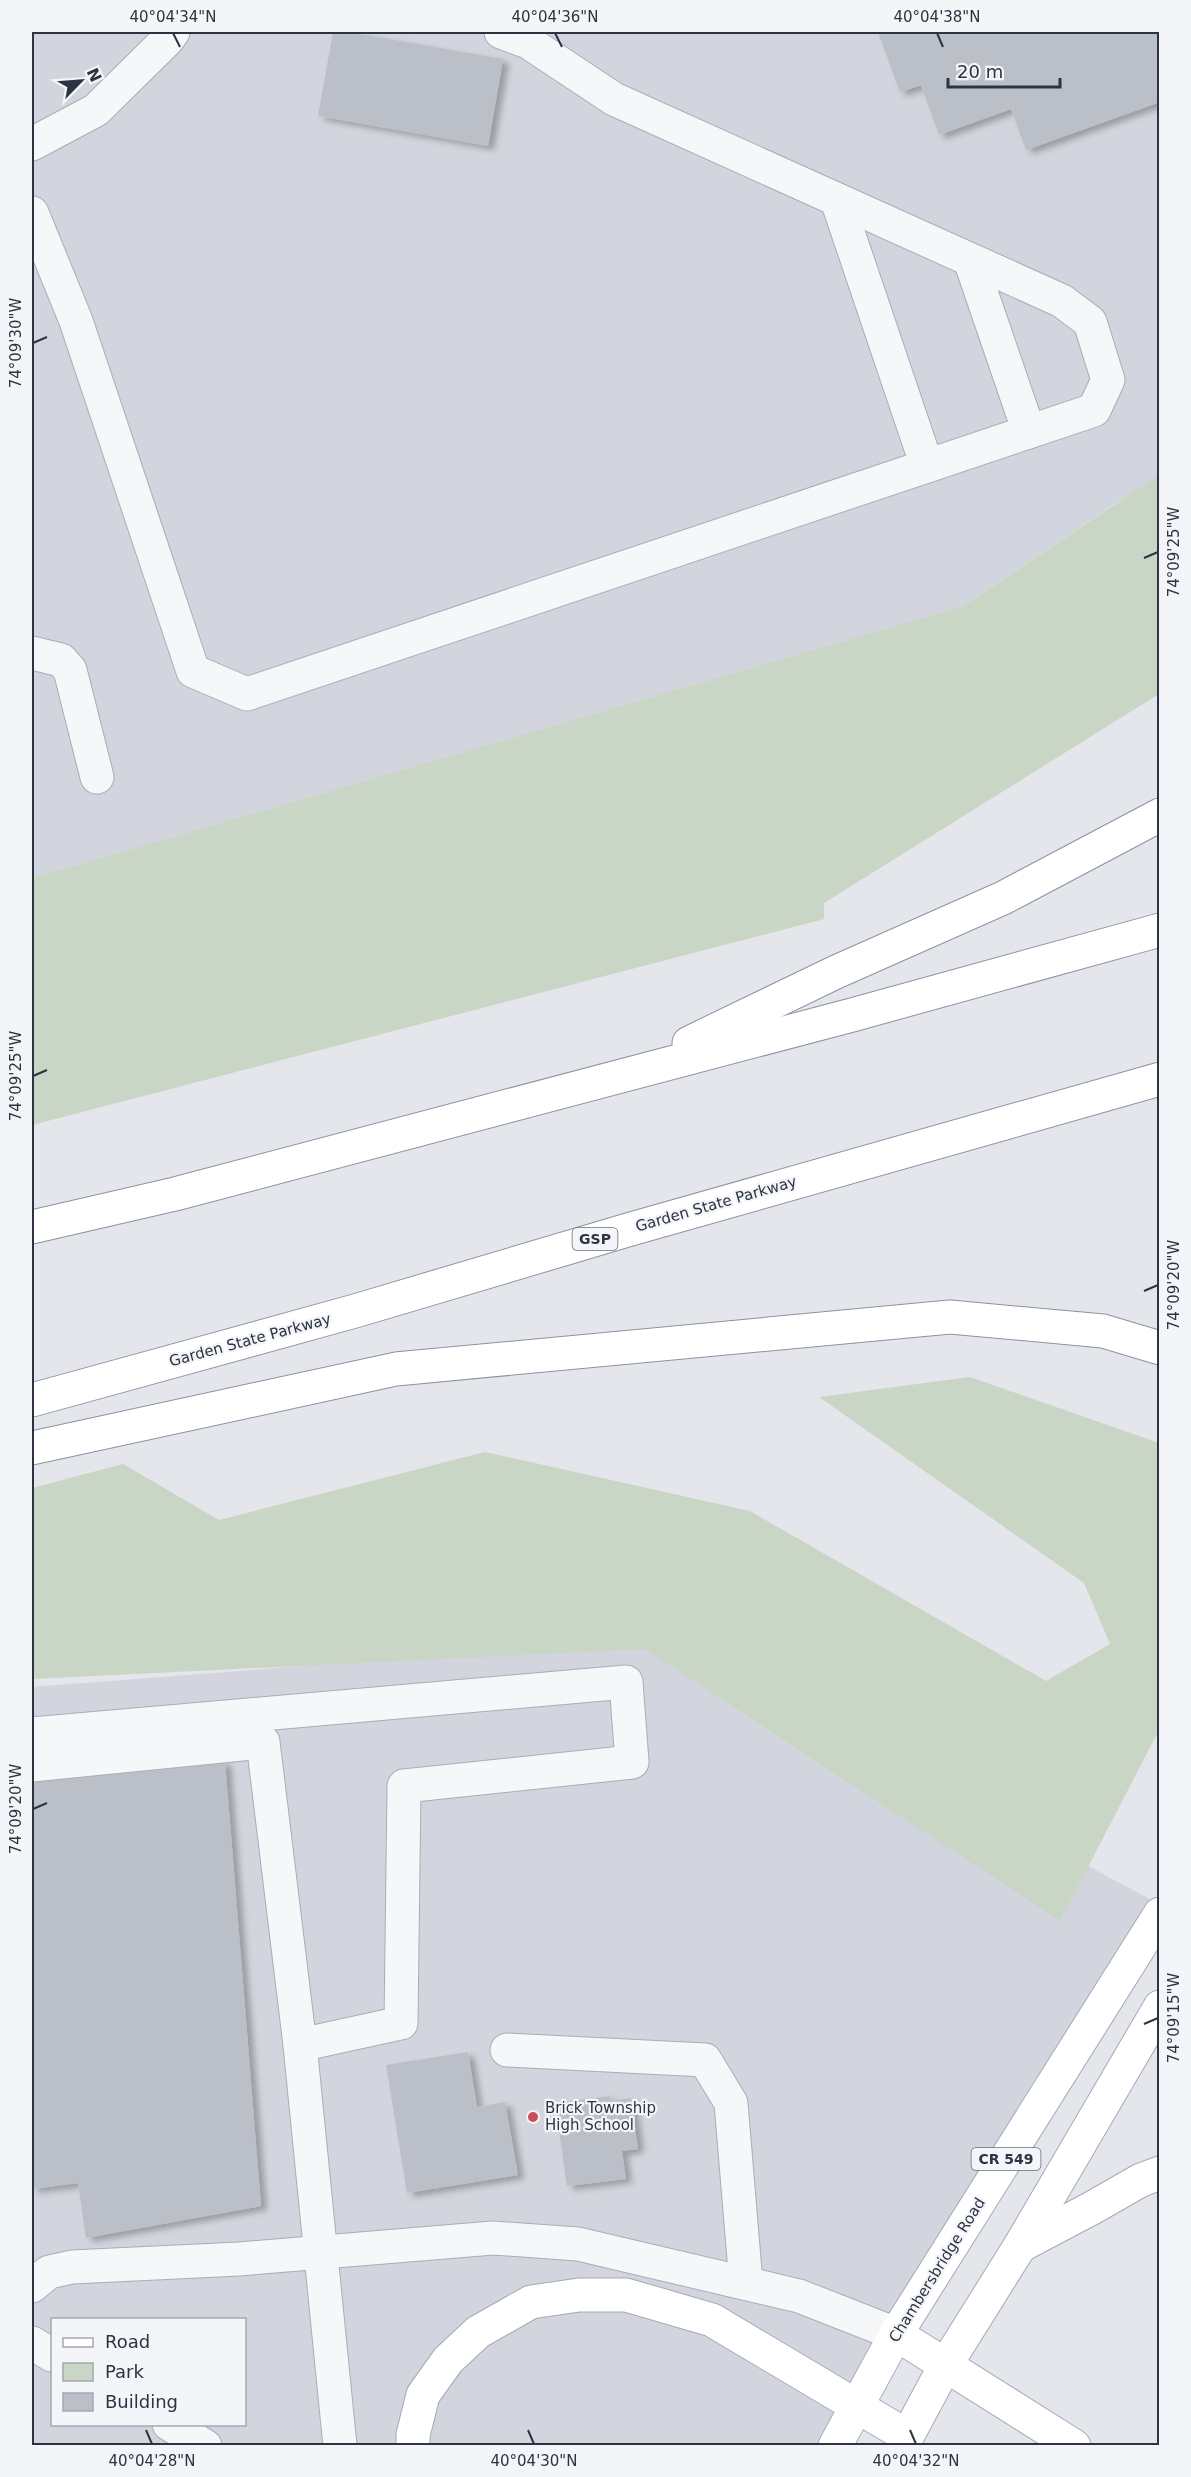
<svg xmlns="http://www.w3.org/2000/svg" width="1191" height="2477" font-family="'DejaVu Sans',sans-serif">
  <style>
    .built { fill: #d2d5dd; fill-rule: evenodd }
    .green { fill: #c9d5c5 }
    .building { fill: #bbbfc8; filter: url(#shadow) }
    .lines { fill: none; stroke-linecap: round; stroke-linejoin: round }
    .minor-casing { stroke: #a9adb5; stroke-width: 35 }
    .major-casing { stroke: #a3aab7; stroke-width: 35 }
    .highway-casing { stroke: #8b93a1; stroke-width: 35 }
    .minor { stroke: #f6f7f9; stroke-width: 33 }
    .major { stroke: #fff; stroke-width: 33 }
    .highway { stroke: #fff; stroke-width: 33 }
    .ticks { fill: none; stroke: #2c3443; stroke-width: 2 }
    .poi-dot { fill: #cb4e5d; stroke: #f4f5f8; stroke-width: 2 }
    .labels { text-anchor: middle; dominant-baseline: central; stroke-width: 4.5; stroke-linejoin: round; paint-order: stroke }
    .shield { fill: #f4f5f8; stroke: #686e79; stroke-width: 1.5 }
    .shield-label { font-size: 14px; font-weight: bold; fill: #2c3443 }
    .street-label { font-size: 15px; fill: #2c3443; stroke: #f4f5f8 }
    .poi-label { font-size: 15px; fill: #2c3443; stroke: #f4f5f8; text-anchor: start }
    .neatline { fill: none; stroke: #2c3443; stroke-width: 2 }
    .ticks-label { font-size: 15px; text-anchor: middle; fill: #2c3443 }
  </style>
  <defs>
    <filter id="shadow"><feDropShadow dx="6" dy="4" stdDeviation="3" flood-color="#0004"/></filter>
  </defs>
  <rect width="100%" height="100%" fill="#e4e6eb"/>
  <g class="built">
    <path d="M32 32H1159V489L1119 501 963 606 32 878Z"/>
    <path d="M664 1638 1159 1904 834 2445 32 2446V1687ZM52 2320H244V2424H52Z"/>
  </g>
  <g class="green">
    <path d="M1159 475V694L824 903V919L32 1125V878L963 606Z"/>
    <path d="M970 1377 1159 1443V1730L1060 1921 645 1649 32 1679V1488L123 1464 219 1520 485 1452 750 1511 1046 1681 1110 1644 1084 1583 819 1397Z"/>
  </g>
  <g class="building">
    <path d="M333 32H349L503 59 488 146 318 116Z"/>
    <path d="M878 32H1160V102L1026 150 1011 109 939 135 921 85 900 92Z"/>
    <path d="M225 1761 261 2206 86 2238 78 2183 32 2189V1781Z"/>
    <path d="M468 2052 477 2107 505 2102 518 2175 407 2193 386 2065Z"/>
    <path d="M610 2096V2101L631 2098 638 2149 622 2151 626 2179 567 2186 555 2103Z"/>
  </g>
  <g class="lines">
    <g class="minor-casing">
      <g id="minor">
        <path d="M32 144 96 110 168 39 173 32"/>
        <path d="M837 200 927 466"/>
        <path d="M32 213 76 321 193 671 247 694 1094 410 1108 380 1090 322 1062 301 614 99 528 42 501 32"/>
        <path d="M970 260 1029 432"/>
        <path d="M32 653 61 660 70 670 97 777"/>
        <path d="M32 1734 626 1682 632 1762 404 1786 401 2023 300 2045 263 1742 32 1765"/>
        <path d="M300 2045 340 2446"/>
        <path d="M507 2050 705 2060 731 2103 746 2283"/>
        <path d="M32 2286 49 2272 72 2267 239 2259 493 2238 578 2244 799 2296 896 2334"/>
        <path d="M32 2343 52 2355"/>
        <path d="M169 2424 205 2446"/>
      </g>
    </g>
    <g class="major-casing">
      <g id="major">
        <path d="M1020 2246 1092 2208 1141 2180 1160 2173"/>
        <path d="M896 2334 1074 2446"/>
        <path d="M413 2446V2435L423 2395 448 2360 478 2332 531 2302 579 2295H626L712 2320 907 2436"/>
        <path d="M835 2446 896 2334 1160 1914"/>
        <path d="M902 2446 945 2366 1020 2246 1160 2007"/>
      </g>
    </g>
    <g class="highway-casing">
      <g id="highway">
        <path d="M689 1043 836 972 1003 898 1160 815"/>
        <path d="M32 1227 175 1194 852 1015 1160 930"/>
        <path d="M32 1400 355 1311 631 1229 1160 1079"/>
        <path d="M32 1448 396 1369 950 1317 1103 1331 1160 1348"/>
      </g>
    </g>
    <use href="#minor" class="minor"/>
    <use href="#major" class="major"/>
    <use href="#highway" class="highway"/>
  </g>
  <path class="ticks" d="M173 33 180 47M555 33 562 47M937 33 943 47M33 343 47 337M1144 558 1158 552M33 1076 47 1070M1144 1291 1158 1285M33 1809 47 1803M1144 2024 1158 2018M146 2430 152 2444M528 2430 534 2444M910 2430 916 2444"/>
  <circle class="poi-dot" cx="533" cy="2117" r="6"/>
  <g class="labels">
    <g class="shield">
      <rect x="572.5" y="1228" width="45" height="22" rx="4.5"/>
      <rect x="971.5" y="2148" width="69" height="22" rx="4.5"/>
    </g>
    <g class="shield-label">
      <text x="595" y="1239">GSP</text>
      <text x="1006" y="2159">CR 549</text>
    </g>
    <g class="street-label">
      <text transform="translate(716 1204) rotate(-16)">Garden State Parkway</text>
      <text transform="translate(250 1340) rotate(-15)">Garden State Parkway</text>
      <text transform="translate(937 2270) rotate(-58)">Chambersbridge Road</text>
    </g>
    <g class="poi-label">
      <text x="545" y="2108">Brick Township<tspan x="545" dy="17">High School</tspan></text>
    </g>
  </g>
  <rect width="1191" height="2477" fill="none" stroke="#f4f5f8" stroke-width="66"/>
  <rect x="51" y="2318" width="195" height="108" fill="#f4f5f8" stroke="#a4a8b0" stroke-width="1.5"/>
  <rect x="63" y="2338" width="30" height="9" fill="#ffffff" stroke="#a4a8b0" stroke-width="1.5"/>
  <text x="105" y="2348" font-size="18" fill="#2c3443">Road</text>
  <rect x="63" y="2363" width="30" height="18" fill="#c9d5c5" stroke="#a4a8b0" stroke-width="1.5"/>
  <text x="105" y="2378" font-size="18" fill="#2c3443">Park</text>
  <rect x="63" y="2393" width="30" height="18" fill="#bbbfc8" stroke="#a4a8b0" stroke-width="1.5"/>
  <text x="105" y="2408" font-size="18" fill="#2c3443">Building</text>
  <g transform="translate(81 81) rotate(65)" stroke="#f4f5f8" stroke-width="4.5" paint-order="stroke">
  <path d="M0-4.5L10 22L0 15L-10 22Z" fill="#2c3443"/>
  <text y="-9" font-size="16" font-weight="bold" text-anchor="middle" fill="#2c3443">N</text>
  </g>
  <path d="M948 78v9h112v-9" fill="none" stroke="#2c3443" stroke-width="3"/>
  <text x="957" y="78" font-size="18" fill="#2c3443" stroke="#f4f5f8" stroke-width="4.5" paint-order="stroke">20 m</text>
  <rect x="33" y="33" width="1125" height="2411" class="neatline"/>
  <g class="ticks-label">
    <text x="173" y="22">40°04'34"N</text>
    <text x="555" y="22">40°04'36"N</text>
    <text x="937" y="22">40°04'38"N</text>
    <text transform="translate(16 343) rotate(-90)" y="5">74°09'30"W</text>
    <text transform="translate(1174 552) rotate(-90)" y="5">74°09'25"W</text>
    <text transform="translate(16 1076) rotate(-90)" y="5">74°09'25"W</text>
    <text transform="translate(1174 1285) rotate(-90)" y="5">74°09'20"W</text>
    <text transform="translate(16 1809) rotate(-90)" y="5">74°09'20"W</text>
    <text transform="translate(1174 2018) rotate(-90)" y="5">74°09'15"W</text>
    <text x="152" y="2466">40°04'28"N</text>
    <text x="534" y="2466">40°04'30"N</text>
    <text x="916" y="2466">40°04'32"N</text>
  </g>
</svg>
